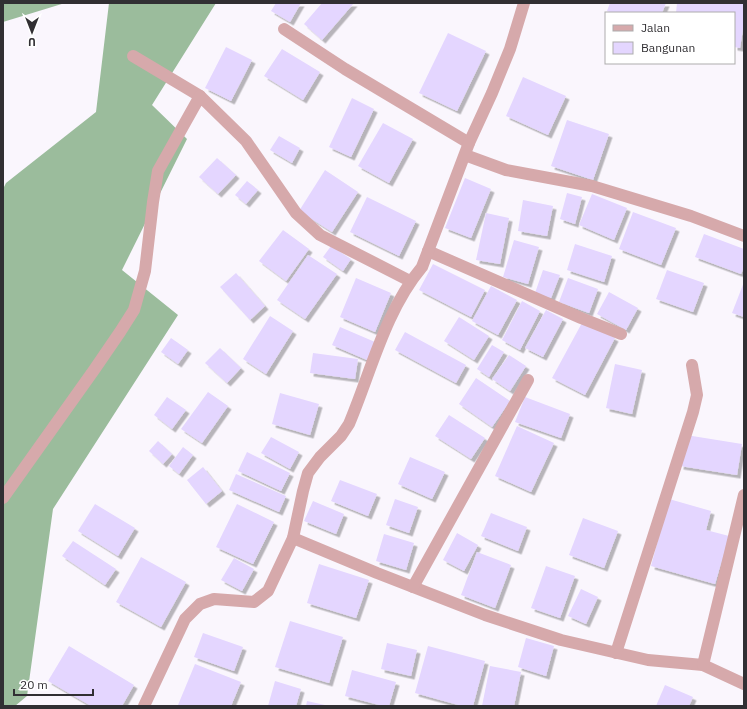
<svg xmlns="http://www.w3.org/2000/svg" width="747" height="709" font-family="'IBM Plex Sans',sans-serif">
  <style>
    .forest { fill: #9bbc9c }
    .building { fill: #e4d6ff; filter: url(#shadow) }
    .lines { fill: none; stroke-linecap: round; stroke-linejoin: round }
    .street { stroke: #d6a9ab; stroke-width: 12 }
  </style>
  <defs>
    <filter id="shadow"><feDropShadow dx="3.5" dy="3.5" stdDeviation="0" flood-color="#0004"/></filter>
  </defs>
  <rect width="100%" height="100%" fill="#faf6fd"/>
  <g class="forest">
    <path d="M3 3H65L3 22Z"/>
    <path d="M109 3H216L152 105 187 139 122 270 178 315 53 509 27 696 15 706H3V189L6 183 96 112Z"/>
  </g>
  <g class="building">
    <path d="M276 3H301L290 22 271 11Z"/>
    <path d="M322 3H354L322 40 304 24Z"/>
    <path d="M610 3H666L662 13H613L607 11Z"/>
    <path d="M677 3H744V23L740 48 734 47V13H676Z"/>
    <path d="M448 33 486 51 457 111 419 93Z"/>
    <path d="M226 47 252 60 231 101 205 88Z"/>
    <path d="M282 49 320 72 303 100 264 76Z"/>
    <path d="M523 77 566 96 548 135 506 116Z"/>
    <path d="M352 98 374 109 351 157 329 147Z"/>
    <path d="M567 120 609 134 593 180 551 166Z"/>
    <path d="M383 123 413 139 389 183 358 166Z"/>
    <path d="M279 136 300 148 292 163 270 150Z"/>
    <path d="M217 158 236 175 218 194 199 177Z"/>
    <path d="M325 170 358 192 332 232 299 211Z"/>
    <path d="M465 178 491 189 471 238 445 228Z"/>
    <path d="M247 181 258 190 246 204 235 195Z"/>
    <path d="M567 193 582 197 575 224 560 219Z"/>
    <path d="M592 194 627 208 614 240 579 225Z"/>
    <path d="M367 197 416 221 399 256 350 232Z"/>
    <path d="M523 200 553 206 547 236 518 231Z"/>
    <path d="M633 212 676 228 661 265 619 249Z"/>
    <path d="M486 213 509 218 500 264 476 260Z"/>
    <path d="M283 230 309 249 286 281 259 261Z"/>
    <path d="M704 234 744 249V267L741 274 695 257Z"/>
    <path d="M514 240 539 247 528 284 503 277Z"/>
    <path d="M575 244 612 256 604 282 567 270Z"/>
    <path d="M331 246 351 259 343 271 323 257Z"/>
    <path d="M308 255 337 274 305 319 277 300Z"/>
    <path d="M433 264 485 290 471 317 419 290Z"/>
    <path d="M543 270 560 275 551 298 535 293Z"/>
    <path d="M667 270 704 283 693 312 656 299Z"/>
    <path d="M236 273 265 306 250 320 220 287Z"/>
    <path d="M356 278 391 293 375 332 340 317Z"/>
    <path d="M568 278 598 289 589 313 559 302Z"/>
    <path d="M744 282V317L732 313Z"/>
    <path d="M491 286 517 300 498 335 472 321Z"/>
    <path d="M609 292 638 308 626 330 597 314Z"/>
    <path d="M522 301 540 311 520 350 502 340Z"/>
    <path d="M546 310 563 319 543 357 525 348Z"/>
    <path d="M270 316 293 331 266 374 243 359Z"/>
    <path d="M459 317 489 336 474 360 444 341Z"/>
    <path d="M583 321 615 338 585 395 552 378Z"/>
    <path d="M340 327 375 342 367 360 332 345Z"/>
    <path d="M405 332 466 365 456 383 395 350Z"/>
    <path d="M171 338 188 350 178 364 161 352Z"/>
    <path d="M492 345 504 352 489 377 477 369Z"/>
    <path d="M220 348 241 368 227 383 205 363Z"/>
    <path d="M313 353 358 359 355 379 310 373Z"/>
    <path d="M509 355 526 366 510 391 492 379Z"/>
    <path d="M615 364 642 370 632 414 606 408Z"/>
    <path d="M476 378 510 401 492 427 459 404Z"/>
    <path d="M208 392 228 406 202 443 181 429Z"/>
    <path d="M280 393 319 404 310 435 272 424Z"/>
    <path d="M167 397 186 410 172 429 154 415Z"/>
    <path d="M525 397 570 414 561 438 515 422Z"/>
    <path d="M449 415 485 438 471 459 435 436Z"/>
    <path d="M517 426 554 443 531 492 495 476Z"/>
    <path d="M686 435 742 444 737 475 680 466Z"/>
    <path d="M271 437 299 452 290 469 261 453Z"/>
    <path d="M158 441 172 454 163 464 149 451Z"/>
    <path d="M183 447 193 455 179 474 169 466Z"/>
    <path d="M247 452 290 473 281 491 238 471Z"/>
    <path d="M410 457 445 472 432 499 398 484Z"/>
    <path d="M203 467 222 491 206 504 187 480Z"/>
    <path d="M236 474 286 496 279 512 229 490Z"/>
    <path d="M340 480 377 494 368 516 331 501Z"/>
    <path d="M395 499 418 507 409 533 386 525Z"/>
    <path d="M669 499 711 511 706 530 729 536 715 584 651 566Z"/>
    <path d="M313 501 344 514 336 534 304 521Z"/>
    <path d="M95 504 135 528 118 556 78 531Z"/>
    <path d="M237 504 274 522 253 564 216 547Z"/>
    <path d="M491 513 527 527 518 551 481 536Z"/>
    <path d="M583 518 618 531 604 568 569 555Z"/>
    <path d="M457 533 478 545 464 571 443 560Z"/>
    <path d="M384 534 414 543 406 570 376 561Z"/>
    <path d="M73 541 116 569 105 585 62 556Z"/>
    <path d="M477 552 511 565 495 608 461 595Z"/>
    <path d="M141 557 186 582 161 627 116 602Z"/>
    <path d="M234 558 254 569 242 591 221 580Z"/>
    <path d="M319 564 369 580 356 618 307 603Z"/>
    <path d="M546 566 575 576 560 618 531 608Z"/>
    <path d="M581 589 598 597 586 624 568 616Z"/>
    <path d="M290 621 343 637 329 683 275 667Z"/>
    <path d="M203 633 243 647 234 671 194 657Z"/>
    <path d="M526 638 554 646 546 676 518 667Z"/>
    <path d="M387 643 417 650 411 676 381 669Z"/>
    <path d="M69 646 134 685 122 706H91L48 681Z"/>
    <path d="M428 646 485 661 473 706H462L415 693Z"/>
    <path d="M195 664 241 682 231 706 178 705Z"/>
    <path d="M490 666 521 672 514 706H482Z"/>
    <path d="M352 670 396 682 389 706H383L345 696Z"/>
    <path d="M275 681 301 689 296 706H268Z"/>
    <path d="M665 685 693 697 689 706H656Z"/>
    <path d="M307 701 325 705V706H306Z"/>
  </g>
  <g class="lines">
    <g class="street">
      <path d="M284 29 345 69 469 143"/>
      <path d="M133 56 200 96"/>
      <path d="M465 155 506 170 592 186 691 216 744 236"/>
      <path d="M428 251 581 318 621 334"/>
      <path d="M3 498 94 370 120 332 134 310 145 271 153 202 158 171 200 96 246 141 296 213 320 235 410 281"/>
      <path d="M293 538 377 573 485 615 561 640 648 660 703 665 744 684"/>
      <path d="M413 587 528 380"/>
      <path d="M616 653 693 412 697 395 692 365"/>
      <path d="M703 665 744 495"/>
      <path d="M144 706 185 619 200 604 214 599 254 602 268 591 293 538 303 491 308 473 320 457 341 436 349 424C371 372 385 311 422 267L469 143 492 93 510 49 524 3"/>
    </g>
  </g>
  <rect width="747" height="709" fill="none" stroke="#312f33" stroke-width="8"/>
  <rect x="605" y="12" width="130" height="52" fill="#ffffff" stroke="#adacad"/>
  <rect x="613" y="25" width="20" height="6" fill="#d6a9ab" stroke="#adacad"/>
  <text x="641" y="32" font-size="12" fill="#312f33">Jalan</text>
  <rect x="613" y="42" width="20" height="12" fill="#e4d6ff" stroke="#adacad"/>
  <text x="641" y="52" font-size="12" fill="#312f33">Bangunan</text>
  <g transform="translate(32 32) rotate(180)" stroke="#ffffff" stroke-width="3" paint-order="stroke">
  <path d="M0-3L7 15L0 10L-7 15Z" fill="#312f33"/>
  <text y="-6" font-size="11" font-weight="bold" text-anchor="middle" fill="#312f33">U</text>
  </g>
  <path d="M14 689v6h79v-6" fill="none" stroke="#312f33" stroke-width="2"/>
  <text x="20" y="689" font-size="12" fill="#312f33" stroke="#ffffff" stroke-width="3" paint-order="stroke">20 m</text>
</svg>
